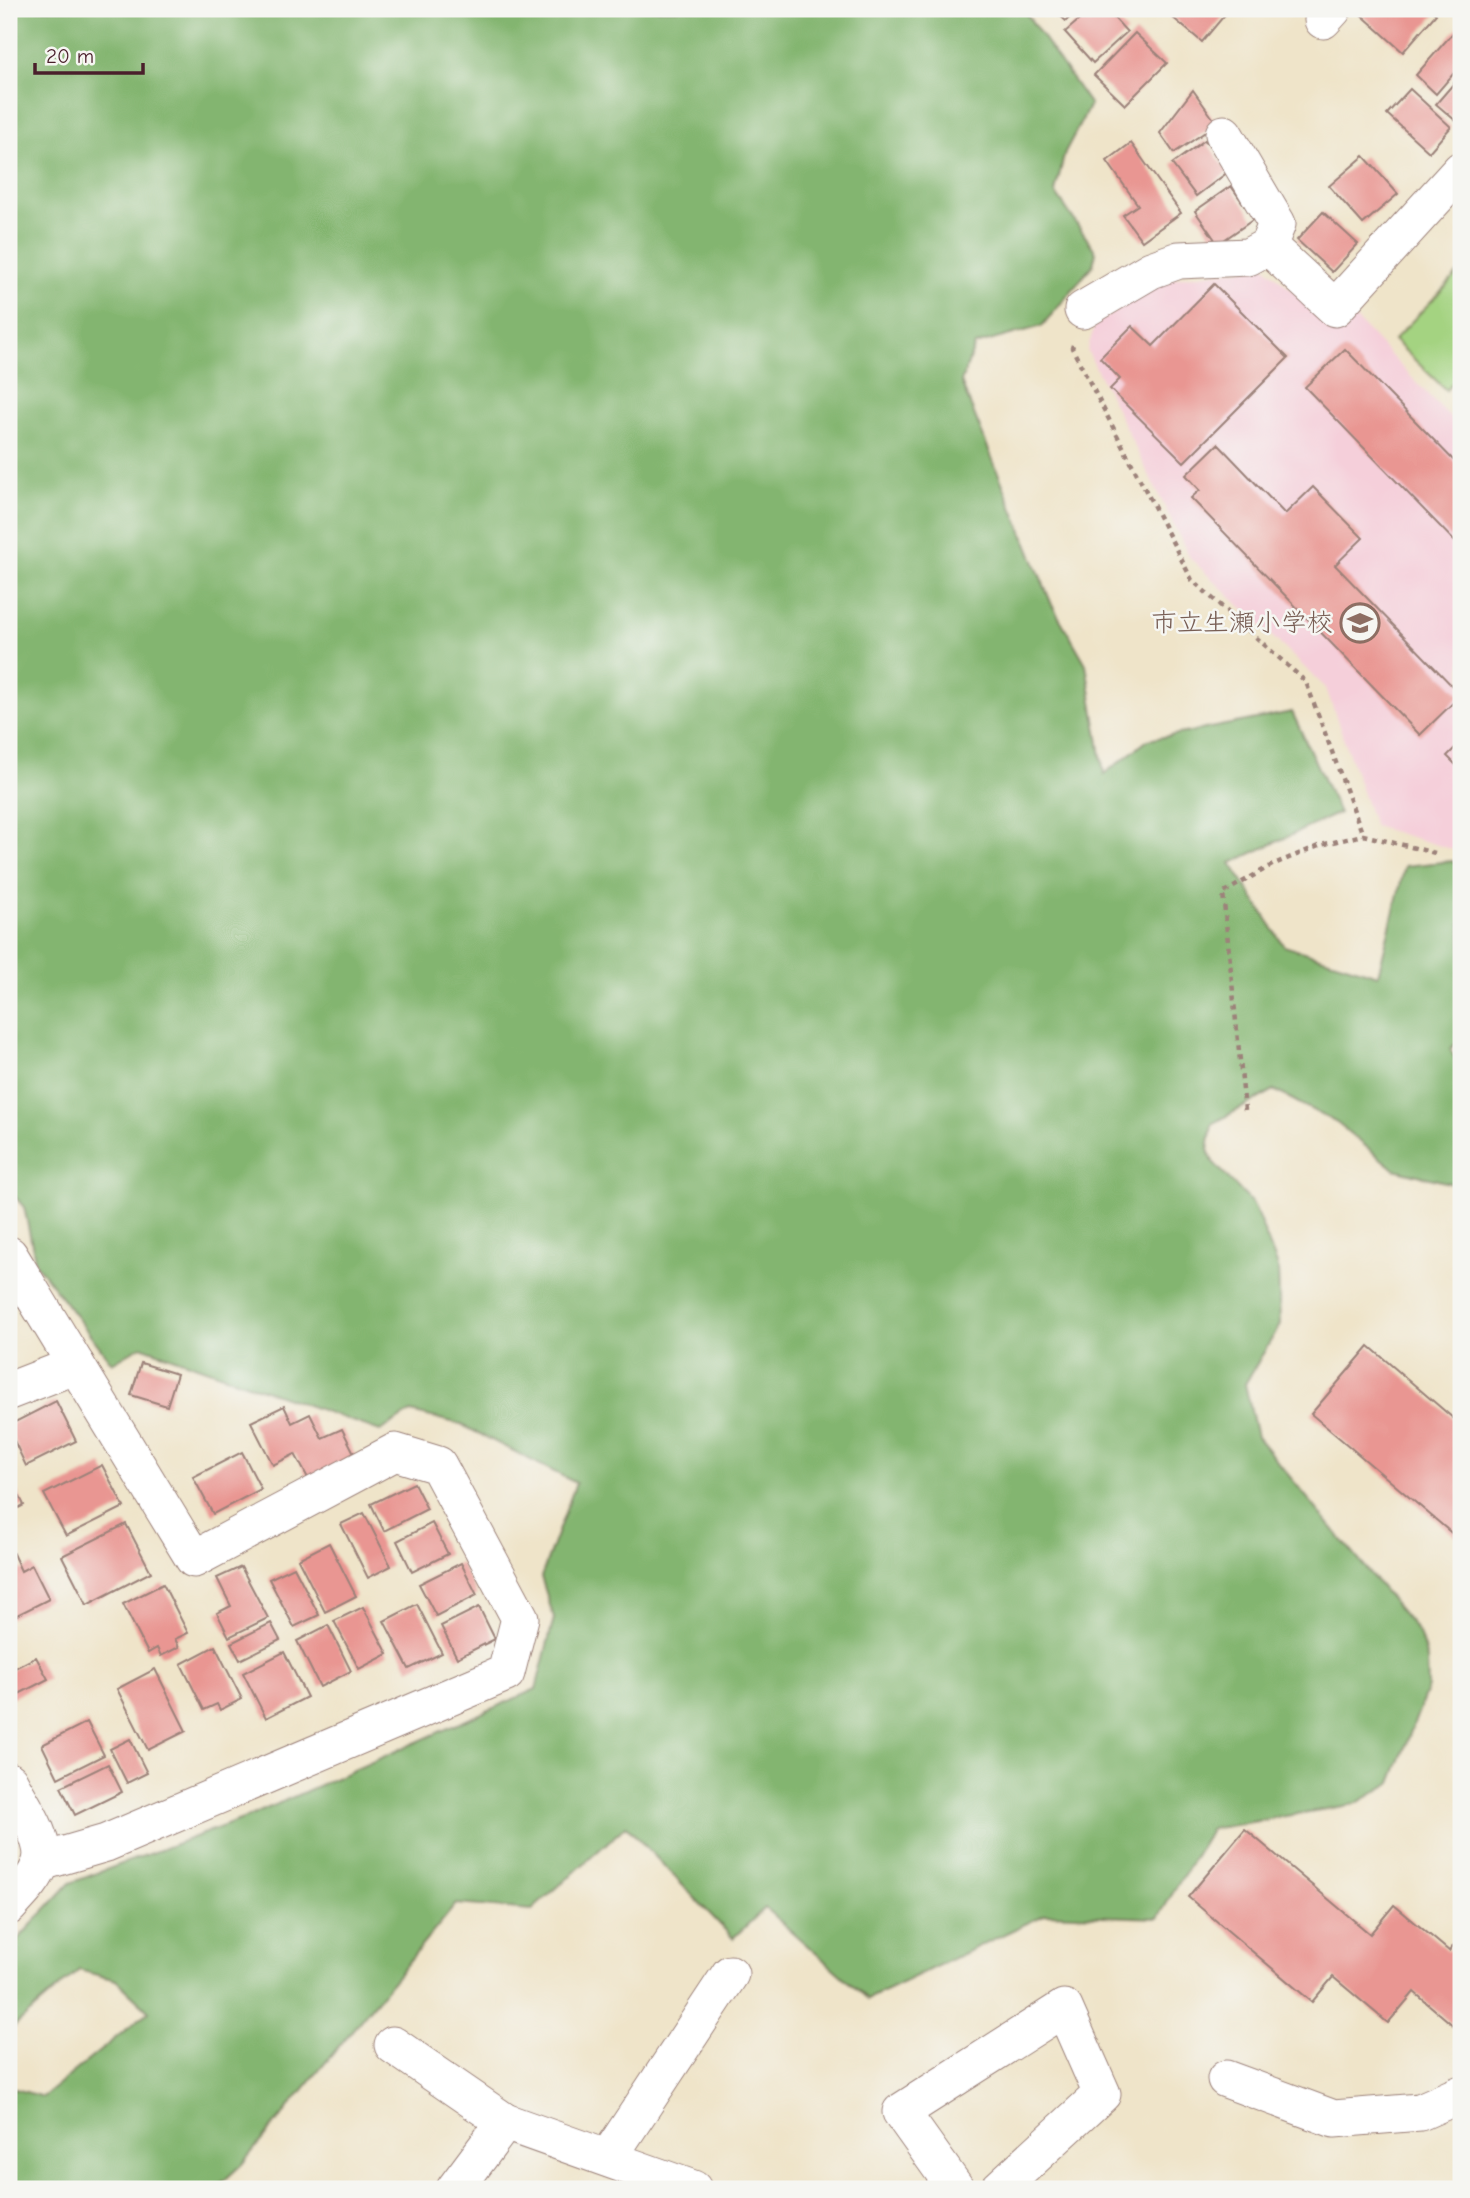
<svg xmlns="http://www.w3.org/2000/svg" width="1470" height="2198" font-family="'Comic Neue','Klee One',sans-serif">
  <style>
    .built { fill: #f5cfda }
    .green { fill: #a4d381; stroke: #777956; stroke-width: 2 }
    .forest { fill: #83b56f; stroke: #666a4d; stroke-width: 2 }
    .building { fill: #e99692 }
    .lines { fill: none; stroke-linecap: round; stroke-linejoin: round }
    .minor-casing { stroke: #9c827a; stroke-width: 39 }
    .path { stroke: #9c827a; stroke-width: 4.5; stroke-dasharray: 5 5; stroke-linecap: butt }
    .minor { stroke: #fff; stroke-width: 37 }
    .labels { text-anchor: middle; dominant-baseline: central; stroke-width: 5; stroke-linejoin: round; paint-order: stroke }
    .education-label { font-size: 26px; fill: #785e54; stroke: #f6f6f2; text-anchor: end }
  </style>
  <rect width="100%" height="100%" fill="#f6f6f2"/>
  <filter id="ink" filterUnits="userSpaceOnUse"><feTurbulence type="fractalNoise" baseFrequency=".0143" numOctaves="2"/><feDisplacementMap in="SourceGraphic" scale="14" xChannelSelector="R" yChannelSelector="G"/><feConvolveMatrix kernelMatrix="1 2 1 2 8 2 1 2 1" color-interpolation-filters="sRGB"/></filter>
  <filter id="wash" filterUnits="userSpaceOnUse"><feTurbulence type="fractalNoise" baseFrequency=".00686" numOctaves="4" result="noise"/><feDisplacementMap in="SourceGraphic" scale="28" xChannelSelector="R" yChannelSelector="G"/><feGaussianBlur stdDeviation="1.57" result="paint"/><feColorMatrix in="noise" values="0 0 0 0 0 0 0 0 0 0 0 0 0 0 0 0 0 1.4 0 .05"/><feComposite in="paint" operator="in"/></filter>
  <g filter="url(#wash)">
    <rect width="100%" height="100%" fill="#efe4c9"/>
    <path class="built" d="M1265 266 1338 332 1353 316 1461 429V852L1374 826 1326 688 1190 558 1087 350 1095 325 1162 280Z"/>
    <path class="green" d="M1461 270V374L1446 390 1394 340Z"/>
    <path class="forest" d="M9 9H1023L1090 105 1065 152 1055 192 1096 252 1093 265 1042 326 975 345 961 382 1052 605 1086 664 1104 774 1148 740 1292 712 1339 813 1231 863 1284 946 1378 975 1405 866 1453 861 1461 865V1039L1450 1049 1461 1069V1186L1394 1169 1337 1123 1274 1090 1212 1124 1208 1150 1213 1162 1253 1204 1278 1267 1280 1325 1245 1384 1257 1437 1419 1633 1427 1659 1428 1687 1391 1783 1355 1804 1211 1829 1158 1918 1046 1914 868 1999 765 1908 733 1938 626 1826 532 1910 456 1904 242 2164 215 2189H9V2087L43 2097 149 2011 116 1980 79 1970 9 2031V1949L70 1883 248 1817 536 1689 554 1618 541 1577 576 1483 460 1424 411 1412 380 1431 141 1346 112 1363 36 1264 24 1207 9 1190Z"/>
    <g id="blocks">
      <g class="building">
        <path d="M1053 9H1078L1066 21Z"/>
        <path d="M1092 9H1106L1127 32 1093 63 1065 32Z"/>
        <path d="M1179 9H1225L1228 11 1202 42 1172 17Z"/>
        <path d="M1357 9H1430L1436 14 1403 52 1356 10Z"/>
        <path d="M1458 27 1461 29V65L1436 94 1416 75Z"/>
        <path d="M1135 33 1167 63 1125 105 1094 75Z"/>
        <path d="M1461 75V115L1456 121 1436 104Z"/>
        <path d="M1410 89 1451 127 1429 152 1387 114Z"/>
        <path d="M1193 90 1217 124 1174 153 1160 133Z"/>
        <path d="M1205 140 1228 172 1196 196 1172 164Z"/>
        <path d="M1131 143 1181 213 1142 241 1123 215 1138 205 1107 161Z"/>
        <path d="M1364 156 1398 194 1363 224 1329 186Z"/>
        <path d="M1231 186 1254 219 1218 244 1195 211Z"/>
        <path d="M1323 212 1358 244 1332 272 1297 240Z"/>
        <path d="M1214 284 1288 358 1184 462 1110 389 1120 379 1100 358 1132 326 1153 346Z"/>
        <path d="M1345 349 1461 468V548L1305 387Z"/>
        <path d="M1218 444 1285 514 1313 487 1363 538 1335 565 1461 695 1420 735 1191 498 1200 490 1186 475Z"/>
        <path d="M1461 742V770L1447 756Z"/>
        <path d="M1369 1346 1461 1425V1541L1311 1414Z"/>
        <path d="M141 1363 177 1374 167 1406 131 1395Z"/>
        <path d="M56 1401 76 1441 26 1466 9 1430V1425Z"/>
        <path d="M284 1406 292 1423 310 1414 322 1438 342 1429 356 1457 309 1480 295 1454 273 1465 251 1422Z"/>
        <path d="M242 1452 261 1489 213 1514 193 1477Z"/>
        <path d="M102 1465 124 1507 66 1536 44 1494Z"/>
        <path d="M9 1476 24 1505 9 1513Z"/>
        <path d="M414 1483 427 1509 384 1531 371 1504Z"/>
        <path d="M364 1513 391 1566 368 1578 341 1524Z"/>
        <path d="M432 1523 448 1554 412 1572 397 1541Z"/>
        <path d="M126 1524 151 1572 87 1605 62 1556Z"/>
        <path d="M329 1543 356 1596 325 1612 298 1559Z"/>
        <path d="M9 1545 21 1571 32 1565 49 1599 9 1619Z"/>
        <path d="M461 1563 477 1595 436 1616 419 1584Z"/>
        <path d="M241 1567 268 1618 229 1637 217 1613 231 1606 217 1578Z"/>
        <path d="M294 1567 319 1615 294 1627 269 1579Z"/>
        <path d="M163 1584 188 1633 175 1639 179 1647 161 1656 157 1648 148 1653 123 1604Z"/>
        <path d="M417 1604 442 1653 409 1669 384 1621Z"/>
        <path d="M363 1607 388 1654 359 1669 334 1621Z"/>
        <path d="M479 1607 495 1639 457 1658 441 1626Z"/>
        <path d="M271 1623 280 1640 240 1660 231 1643Z"/>
        <path d="M328 1625 351 1671 320 1687 297 1641Z"/>
        <path d="M215 1646 242 1699 220 1710 217 1704 204 1710 181 1664Z"/>
        <path d="M284 1652 307 1697 266 1718 243 1673Z"/>
        <path d="M36 1657 48 1679 9 1699V1671Z"/>
        <path d="M155 1669 186 1731 148 1750 117 1689Z"/>
        <path d="M87 1722 104 1755 58 1778 42 1745Z"/>
        <path d="M130 1739 147 1773 127 1783 110 1749Z"/>
        <path d="M108 1764 122 1792 75 1815 61 1787Z"/>
        <path d="M1245 1829 1370 1934 1394 1905 1449 1951 1461 1936V2032L1414 1992 1388 2023 1333 1977 1312 2002 1188 1897Z"/>
      </g>
    </g>
  </g>
  <g filter="url(#ink)">
    <use href="#blocks" fill-opacity="0" stroke="#9c827a" stroke-width="2"/>
    <g class="lines">
      <g class="minor-casing">
        <g id="minor">
          <path d="M1323 20 1333 9"/>
          <path d="M1268 246 1335 308 1461 170"/>
          <path d="M1083 310 1151 270 1179 260 1248 257 1268 246 1277 224 1224 134"/>
          <path d="M9 1255 194 1559 395 1452 438 1465 520 1618 506 1673 106 1843 41 1862"/>
          <path d="M9 1391 76 1365"/>
          <path d="M9 1781C19 1801 47 1839 41 1862 36 1879 20 1894 9 1906"/>
          <path d="M393 2045 505 2122 693 2189"/>
          <path d="M1226 2079 1334 2119 1420 2112 1461 2094"/>
          <path d="M608 2158 730 1974"/>
          <path d="M455 2189 505 2122"/>
          <path d="M956 2189 901 2112 1064 2008 1102 2094 999 2189"/>
        </g>
      </g>
      <g class="path">
        <path d="M1073 345 1072 348 1192 580 1306 682 1363 835"/>
        <path d="M1245 1110 1223 893 1274 864 1321 845 1363 835 1435 853"/>
      </g>
      <use href="#minor" class="minor"/>
    </g>
  </g>
  <defs>
    <g id="school-ring" transform="scale(2.0125)"><circle r="9.5" fill="#f6f6f2" stroke="#8d6e63" stroke-width="1.5"/><path d="M0-5L7-2L0 1L-7-2ZM-4 1L0 2.5L4 1V4Q0 6-4 4Z" fill="#8d6e63"/></g>
  </defs>
  <g fill-rule="evenodd">
    <use href="#school-ring" x="1360" y="623"/>
  </g>
  <g class="labels">
    <g class="education-label">
      <text x="1333" y="623">市立生瀬小学校</text>
    </g>
  </g>
  <rect width="1470" height="2198" fill="none" stroke="#f6f6f2" stroke-width="35"/>
  <path d="M35 63v10h108v-10" fill="none" stroke="#4a1f2b" stroke-width="3.5"/>
  <text x="46" y="63" font-size="21" fill="#4a1f2b" stroke="#f6f6f2" stroke-width="5" paint-order="stroke">20 m</text>
</svg>
